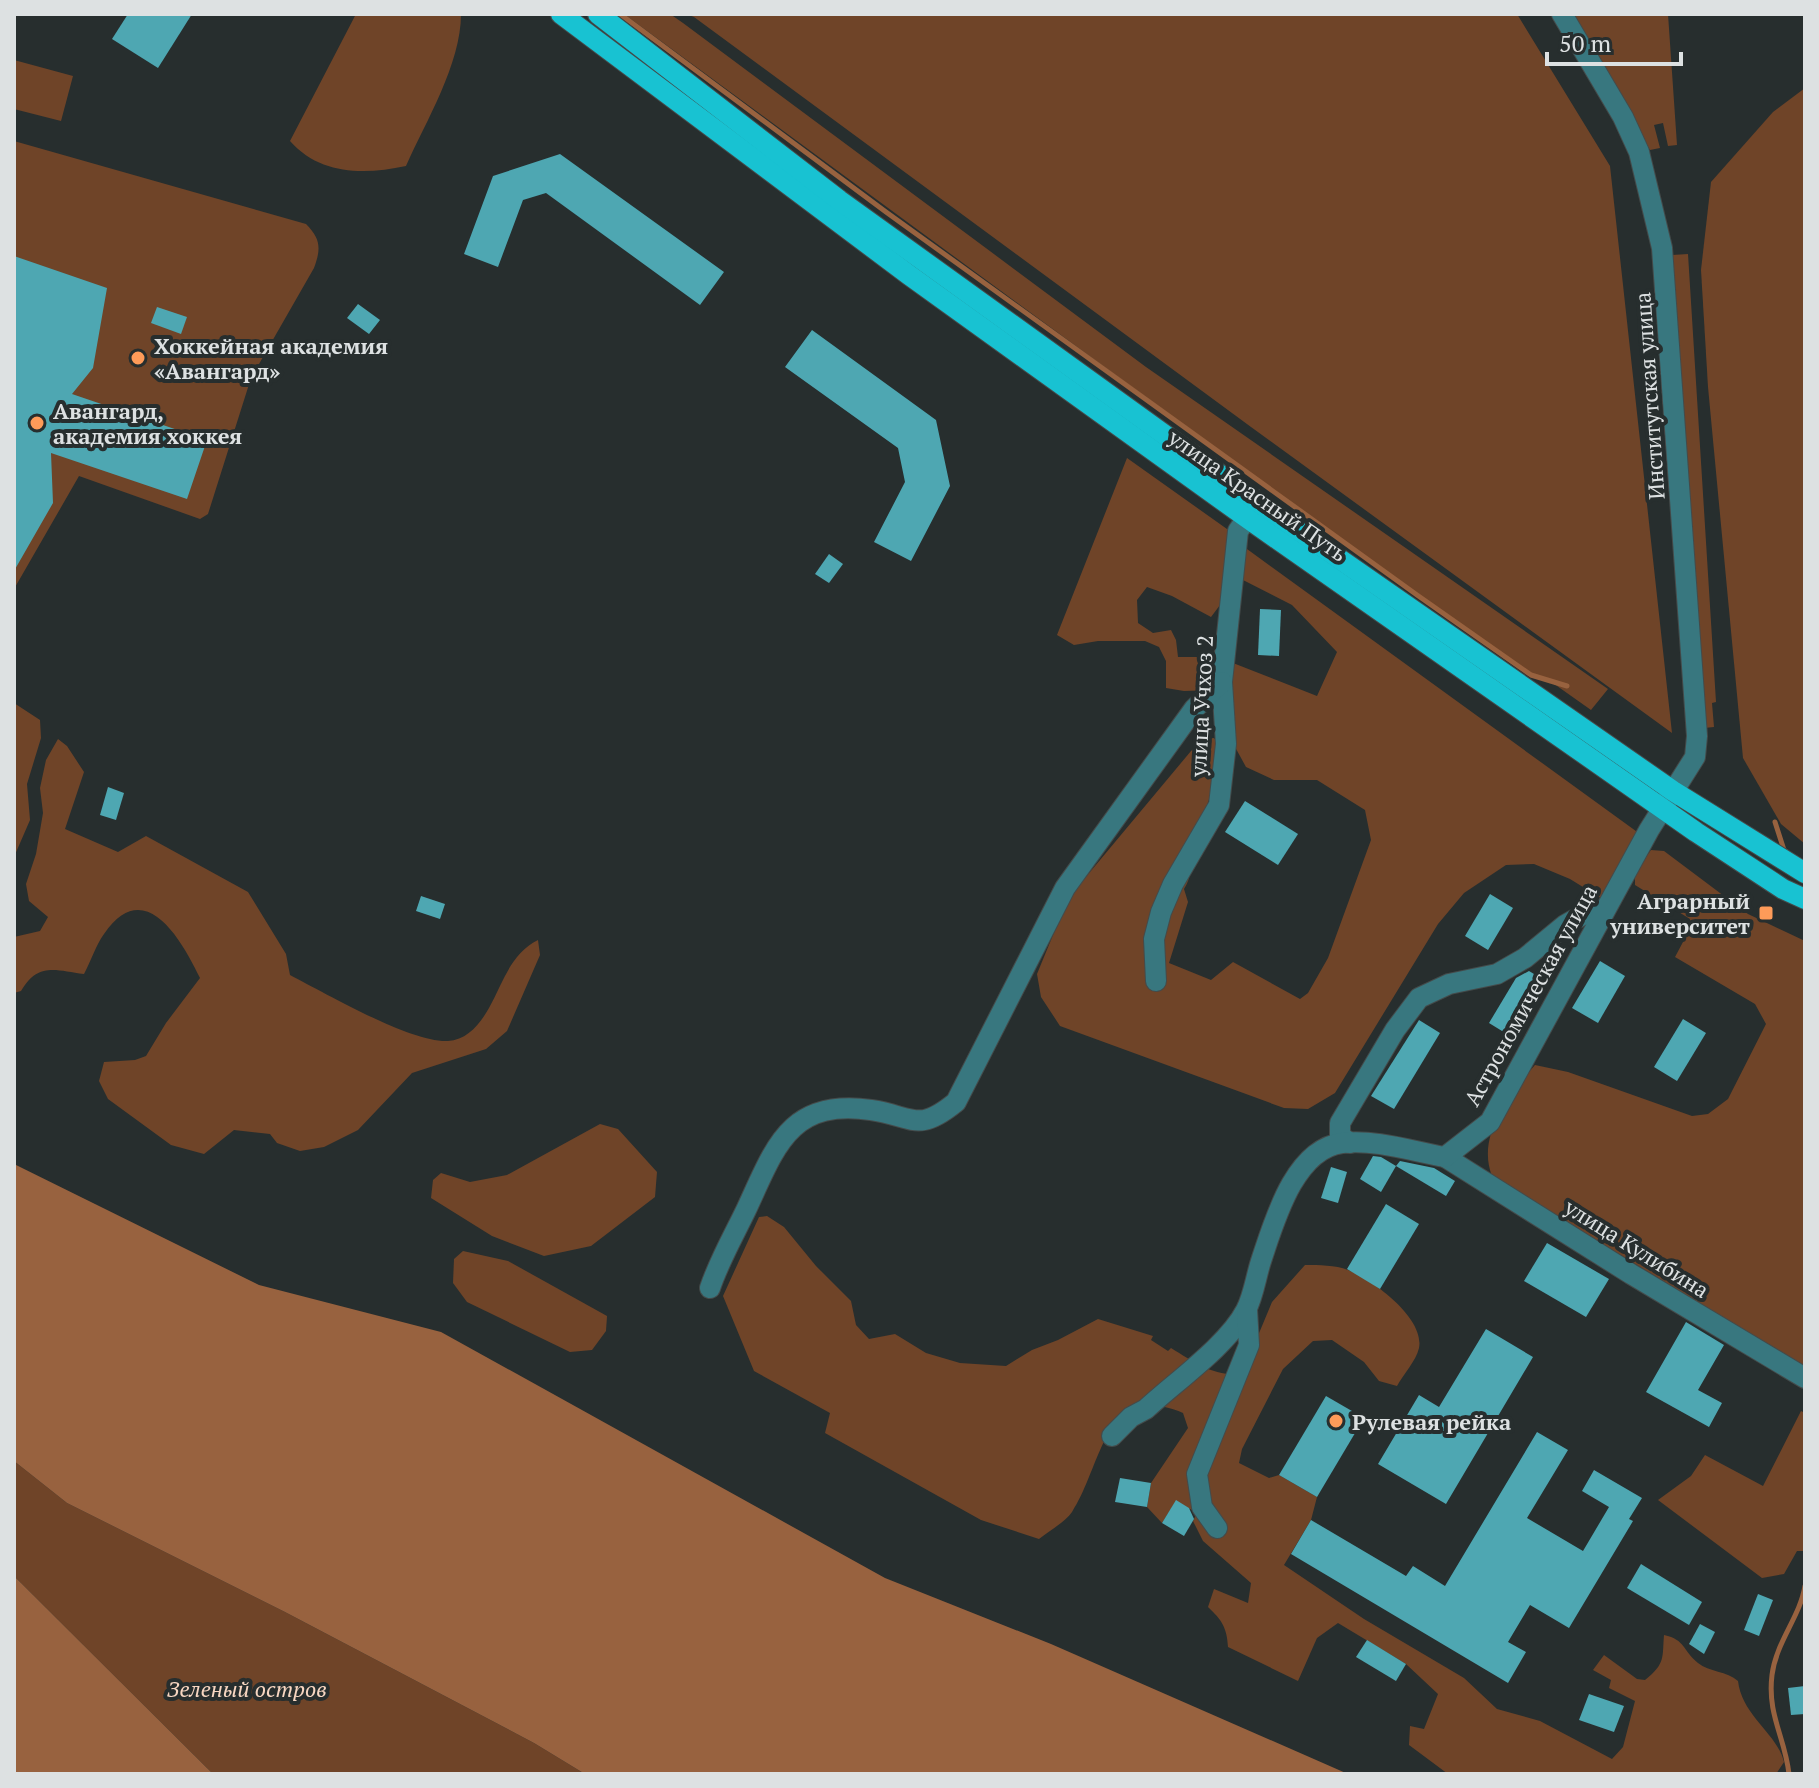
<svg xmlns="http://www.w3.org/2000/svg" width="1819" height="1788" font-family="'PT Serif',serif">
  <style>
    .green { fill: #6f4428 }
    .water { fill: #98623f }
    .lines { fill: none; stroke-linecap: round; stroke-linejoin: round }
    .stream { stroke: #98623f; stroke-width: 5 }
    .building { fill: #4ea7b2 }
    .minor-casing { stroke: #444b4b; stroke-width: 22 }
    .major-casing { stroke: #444b4b; stroke-width: 22 }
    .minor { stroke: #38777f; stroke-width: 20 }
    .major { stroke: #18c2d2; stroke-width: 20 }
    .poi-dot { fill: #fe9b59; stroke: #272e2e; stroke-width: 3 }
    .labels { text-anchor: middle; dominant-baseline: central; stroke-width: 8; stroke-linejoin: round; paint-order: stroke }
    .poi-label { font-size: 22px; font-weight: bold; fill: #dde1e2; stroke: #272e2e; text-anchor: start }
    .street-label { font-size: 22px; fill: #dde1e2; stroke: #272e2e }
    .park-label { font-size: 22px; font-style: italic; fill: #f8d7c2; stroke: #272e2e }
  </style>
  <rect width="100%" height="100%" fill="#272e2e"/>
  <g class="green">
    <path d="M356 14H461C461 64 426 121 406 166 364 175 320 175 290 141Z"/>
    <path d="M624 14H670L683 23 1146 367 1608 689 1591 710 1550 681 1528 674 1110 371Z"/>
    <path d="M686 14H1517L1610 166 1672 733 1251 427 694 17Z"/>
    <path d="M1569 14H1668L1677 145 1668 146 1663 123 1654 125 1660 148 1650 150Z"/>
    <path d="M14 60 73 76 61 121 14 109Z"/>
    <path d="M1805 88V844L1781 824 1743 758 1708 387 1701 270 1711 182 1773 112Z"/>
    <path d="M14 141 306 224C321 239 321 249 314 268L251 378 208 514 200 519 79 476 14 589Z"/>
    <path d="M1688 254 1716 702 1712 703 1714 727 1704 728 1672 255Z"/>
    <path d="M1127 458 1234 534 1220 605 1211 617 1172 596 1147 587 1137 600 1138 623 1153 633 1171 630 1176 640 1178 657H1200L1216 662 1215 690 1184 691 1166 688V661L1159 647 1145 641H1098L1074 645 1057 635Z"/>
    <path d="M1247 549 1640 834 1604 900 1570 879 1534 864 1506 865 1464 893 1438 924 1335 1093 1308 1109 1284 1108 1060 1026 1041 997 1037 974 1053 935 1075 890 1191 751 1204 739 1214 738 1222 749C1218 785 1200 817 1192 853 1190 866 1192 877 1184 889L1188 902 1169 963 1211 980 1233 962 1300 999 1308 993 1328 958 1371 840 1365 810 1317 780H1274L1246 767 1229 736 1233 663 1317 696 1337 652 1292 605 1243 580 1240 552Z"/>
    <path d="M14 703 40 720 41 738 27 784 30 820 14 857Z"/>
    <path d="M58 739 67 746 84 772 65 829 118 852 146 836 248 892 286 954 290 975C325 993 411 1043 448 1041 467 1040 480 1024 489 1008 503 983 510 954 538 940L540 955 507 1031 486 1049 412 1073 358 1130 324 1147 300 1151 277 1143 270 1134 234 1130 204 1154 171 1145 108 1099 99 1081 104 1062 135 1060 146 1056 166 1023 200 978C182 941 145 874 104 934 96 945 91 961 84 974 55 970 38 962 21 991L14 993V937L40 931 48 917 29 901 26 884 36 854 43 813 40 788 46 760Z"/>
    <path d="M1651 850 1664 851 1748 914 1805 941V1368L1492 1176C1476 1136 1510 1093 1535 1065L1568 1072 1692 1116 1708 1114 1728 1099 1766 1024 1755 1004 1675 957 1691 927 1690 919 1635 885V872Z"/>
    <path d="M600 1124 618 1129 657 1172 655 1197 591 1246 544 1256 492 1236 431 1198 433 1180 441 1173 470 1182 507 1175Z"/>
    <path d="M767 1216 784 1227 816 1266 851 1301 856 1325 869 1339 895 1334 926 1353 960 1363 1006 1366 1032 1350 1058 1340 1098 1319 1153 1336 1151 1340 1168 1351 1171 1348C1194 1362 1214 1377 1242 1374L1272 1302 1305 1265C1319 1265 1335 1265 1348 1270 1373 1280 1425 1318 1419 1348 1416 1361 1403 1375 1397 1386L1379 1381 1364 1362 1332 1340 1313 1341 1283 1369 1242 1449 1239 1463 1269 1478 1279 1475 1317 1497 1311 1520 1284 1565 1364 1619 1464 1678 1497 1709 1540 1721 1612 1759 1623 1747 1635 1701 1609 1688 1611 1680 1593 1670 1604 1655 1637 1679 1645 1680C1666 1663 1662 1658 1664 1635 1686 1640 1682 1650 1698 1663 1709 1672 1727 1671 1738 1681 1742 1716 1777 1733 1784 1762L1776 1774H1448L1409 1745 1410 1726 1424 1729 1438 1694 1406 1664 1338 1623 1317 1638 1298 1681 1228 1647C1227 1628 1222 1620 1208 1607L1214 1589 1248 1603 1251 1583 1203 1541 1193 1521 1197 1513 1176 1501 1162 1523 1147 1507 1151 1483 1188 1428 1183 1413C1103 1380 1103 1465 1072 1512 1065 1522 1049 1531 1039 1539L981 1520 825 1433 830 1413 754 1371 723 1296 759 1217Z"/>
    <path d="M463 1251 508 1261 607 1316 606 1331 592 1350 570 1352 467 1302 453 1283 454 1259Z"/>
    <path d="M1801 1411 1805 1413V1551H1797L1784 1574 1762 1578 1658 1500 1691 1476 1705 1455 1763 1486Z"/>
    <path d="M14 1461 67 1503 285 1612 534 1743 585 1774H213L14 1576Z"/>
  </g>
  <g class="water">
    <path d="M14 1164 259 1285 441 1332 885 1578 1051 1644 1348 1774H585L534 1743 285 1612 67 1503 14 1461Z"/>
    <path d="M14 1576 213 1774H14Z"/>
  </g>
  <g class="lines">
    <g class="stream">
      <path d="M620 14 886 212 1417 595 1531 675 1567 686"/>
      <path d="M1775 822 1784 850 1787 852"/>
      <path d="M1789 1774C1785 1737 1767 1715 1772 1675 1776 1642 1800 1617 1805 1586"/>
    </g>
  </g>
  <g class="building">
    <path d="M128 14H192L158 68 112 39Z"/>
    <path d="M560 154 724 272 700 305 546 193 523 200 498 267 464 254 493 176Z"/>
    <path d="M14 256 107 288 93 368 72 394 207 440 187 499 51 453 53 503 14 571Z"/>
    <path d="M358 304 380 320 369 334 347 318Z"/>
    <path d="M157 307 187 317 181 334 151 323Z"/>
    <path d="M812 330 936 420 950 486 911 561 874 542 905 482 898 448 785 367Z"/>
    <path d="M829 554 843 564 829 583 815 574Z"/>
    <path d="M1260 609 1281 610 1279 656 1258 655Z"/>
    <path d="M108 787 124 793 116 820 100 815Z"/>
    <path d="M1245 801 1298 834 1278 865 1225 832Z"/>
    <path d="M1490 894 1513 908 1488 950 1465 936Z"/>
    <path d="M421 896 445 904 440 919 416 911Z"/>
    <path d="M1600 961 1625 976 1598 1023 1572 1008Z"/>
    <path d="M1529 971 1549 983 1515 1039 1489 1023 1516 978Z"/>
    <path d="M1683 1019 1706 1033 1677 1081 1654 1067Z"/>
    <path d="M1419 1020 1440 1033 1394 1109 1371 1096Z"/>
    <path d="M1373 1156 1381 1157 1396 1166 1381 1192 1360 1179Z"/>
    <path d="M1400 1161 1434 1168 1455 1181 1446 1196 1396 1166Z"/>
    <path d="M1331 1167 1347 1172 1338 1203 1321 1198Z"/>
    <path d="M1386 1204 1419 1224 1380 1289 1347 1269Z"/>
    <path d="M1547 1243 1609 1279 1586 1317 1524 1281Z"/>
    <path d="M1686 1322 1724 1345 1698 1390 1722 1403 1709 1427 1646 1392Z"/>
    <path d="M1486 1329 1533 1357 1446 1504 1378 1464 1419 1395 1439 1407Z"/>
    <path d="M1326 1396 1364 1418 1317 1497 1279 1475Z"/>
    <path d="M1537 1432 1568 1450 1527 1518 1583 1551 1609 1507 1582 1491 1594 1470 1642 1498 1629 1519 1633 1521 1569 1628 1530 1605 1508 1642 1526 1652 1508 1683 1291 1554 1311 1520 1406 1576 1413 1566 1445 1586Z"/>
    <path d="M1120 1478 1151 1483 1147 1507 1115 1502Z"/>
    <path d="M1176 1500 1189 1508 1194 1519 1184 1536 1162 1523Z"/>
    <path d="M1641 1564 1702 1602 1689 1625 1627 1588Z"/>
    <path d="M1758 1594 1773 1600 1759 1636 1744 1630Z"/>
    <path d="M1700 1624 1715 1632 1704 1654 1689 1644Z"/>
    <path d="M1367 1640 1406 1664 1396 1681 1356 1657Z"/>
    <path d="M1805 1686V1714L1791 1715 1788 1688Z"/>
    <path d="M1589 1694 1624 1706 1614 1732 1579 1720Z"/>
  </g>
  <g class="lines">
    <g class="minor-casing">
      <g id="minor">
        <path d="M1156 981 1154 939 1161 912 1173 884 1219 805 1226 744 1222 682 1238 531 1247 518"/>
        <path d="M1350 1143 1340 1136V1123L1395 1030 1419 998 1449 984 1497 974 1525 958 1565 925 1586 913 1602 915"/>
        <path d="M1445 1157 1631 1274 1805 1378"/>
        <path d="M710 1288C719 1261 734 1235 746 1210 775 1148 789 1098 871 1110 913 1116 917 1134 956 1102L1065 888 1194 709 1222 682"/>
        <path d="M1112 1436 1131 1417 1146 1409C1175 1382 1228 1345 1246 1310 1254 1295 1256 1275 1262 1258 1275 1219 1295 1149 1342 1143 1375 1139 1412 1151 1445 1157L1490 1122 1649 830 1695 757 1697 736 1662 248 1639 152 1623 117 1562 14"/>
        <path d="M1217 1528 1202 1507 1197 1474 1249 1345 1247 1309"/>
      </g>
    </g>
    <g class="major-casing">
      <g id="major">
        <path d="M561 14 909 275 1247 518 1696 832 1783 889 1805 899"/>
        <path d="M598 14 839 200 1262 505 1673 791 1805 873"/>
      </g>
    </g>
    <use href="#minor" class="minor"/>
    <use href="#major" class="major"/>
  </g>
  <g class="poi-dot">
    <circle cx="138" cy="358" r="8"/>
    <circle cx="37" cy="423" r="8"/>
    <rect x="1758" y="905" width="16" height="16" rx="4"/>
    <circle cx="1336" cy="1421" r="8"/>
  </g>
  <g class="labels">
    <g class="poi-label">
      <text x="154" y="345">Хоккейная академия<tspan x="154" dy="25">«Авангард»</tspan></text>
      <text x="53" y="410">Авангард,<tspan x="53" dy="25">академия хоккея</tspan></text>
      <text x="1750" y="900" text-anchor="end">Аграрный<tspan x="1750" dy="25">университет</tspan></text>
      <text x="1352" y="1421">Рулевая рейка</text>
    </g>
    <g class="street-label">
      <text transform="translate(1649 396) rotate(-94)">Институтская улица</text>
      <text transform="translate(1258 495) rotate(35)">улица Красный Путь</text>
      <text transform="translate(1201 706) rotate(-87)">улица Учхоз 2</text>
      <text transform="translate(1530 995) rotate(-61)">Астрономическая улица</text>
      <text transform="translate(1637 1248) rotate(32)">улица Кулибина</text>
    </g>
    <g class="park-label">
      <text x="247" y="1688">Зеленый остров</text>
    </g>
  </g>
  <rect width="1819" height="1788" fill="none" stroke="#dde1e2" stroke-width="32"/>
  <path d="M1547 52v12h134v-12" fill="none" stroke="#dde1e2" stroke-width="4"/>
  <text x="1559" y="52" font-size="24" fill="#dde1e2" stroke="#272e2e" stroke-width="6" paint-order="stroke">50 m</text>
</svg>
